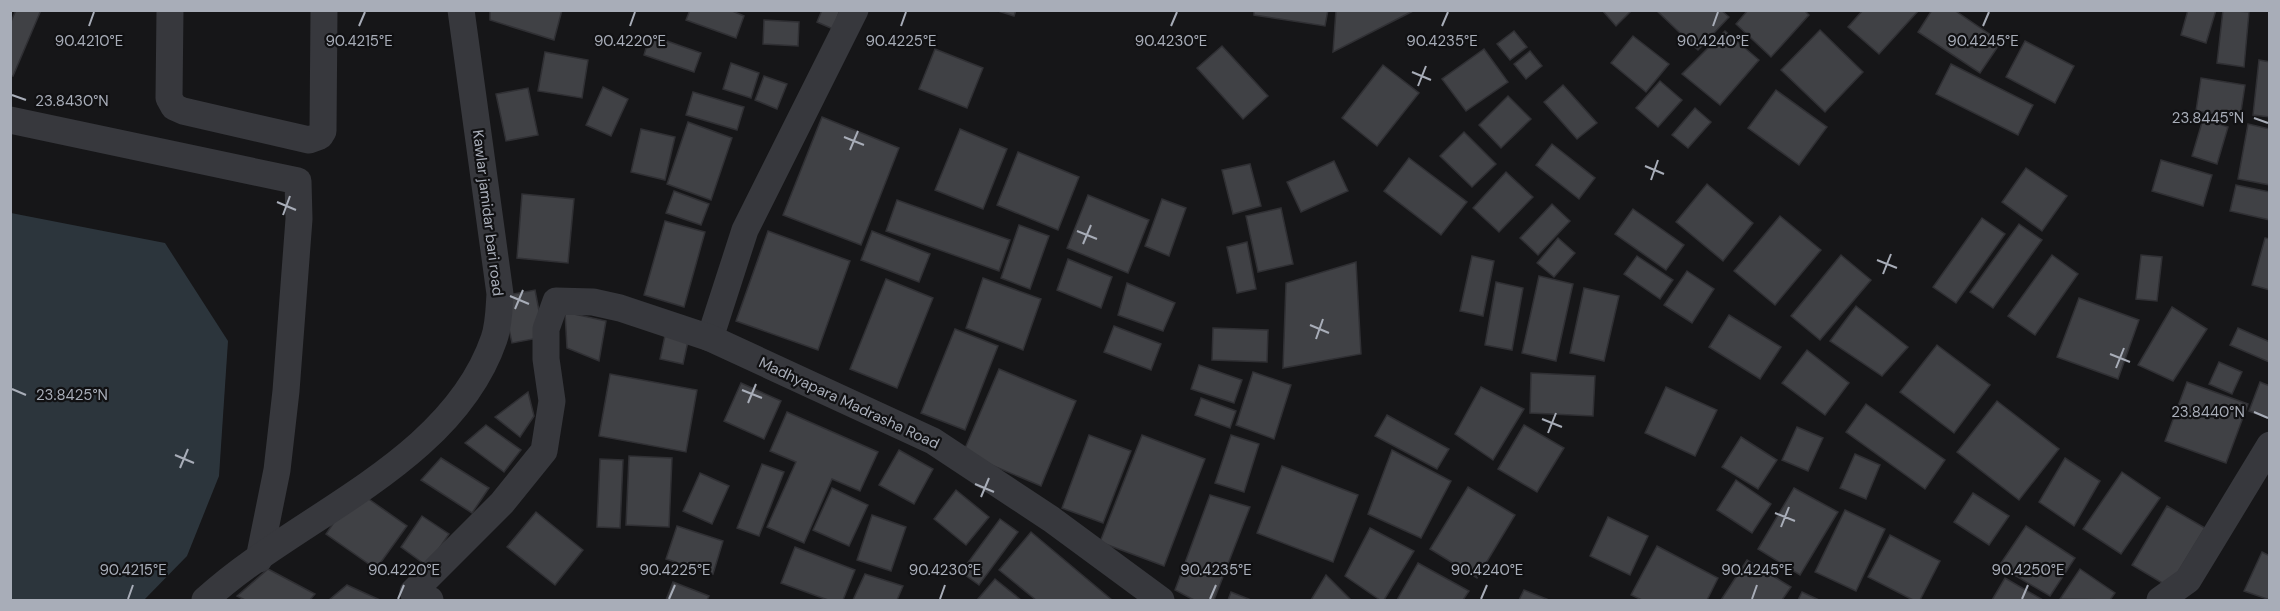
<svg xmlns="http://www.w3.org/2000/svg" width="2280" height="611" font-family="'DM Sans',sans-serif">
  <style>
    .water { fill: #2c353c }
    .building { fill: #404145; stroke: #303034; stroke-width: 1.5 }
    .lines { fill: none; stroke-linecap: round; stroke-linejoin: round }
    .street { stroke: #37383d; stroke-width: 27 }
    .ticks { fill: none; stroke: #a8adb8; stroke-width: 2 }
    .labels { text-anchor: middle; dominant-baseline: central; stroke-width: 4.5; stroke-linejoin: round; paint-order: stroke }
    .street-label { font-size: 15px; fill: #a8adb8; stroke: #111113 }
    .ticks-label { font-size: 15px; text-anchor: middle; fill: #a8adb8; stroke: #111113; stroke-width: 4.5; stroke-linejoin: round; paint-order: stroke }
  </style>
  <rect width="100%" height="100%" fill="#161618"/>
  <path class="water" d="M11 213 165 243 228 341 219 476 187 556 144 600H11Z"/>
  <g class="building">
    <path d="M16 10H41L13 76 10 75V24Z"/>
    <path d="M490 10H562L554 40 490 20Z"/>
    <path d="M690 10H730L744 16 736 38 686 20Z"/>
    <path d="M822 10H840L833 29 817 22Z"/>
    <path d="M995 10H1016L1014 16Z"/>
    <path d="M1254 10H1328L1325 26 1254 15Z"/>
    <path d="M1336 10H1415L1333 52Z"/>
    <path d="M1602 10H1632L1616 26Z"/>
    <path d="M1656 10H1721L1729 17 1698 50Z"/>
    <path d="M1748 10H1804L1809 15 1771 57 1736 24Z"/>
    <path d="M1863 10H1919L1879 54 1848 27Z"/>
    <path d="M1932 10H1954L2001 42 1980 73 1918 32Z"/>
    <path d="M2188 10H2216L2206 43 2181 35Z"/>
    <path d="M2223 10 2249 12 2244 67 2217 63Z"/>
    <path d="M764 20 799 22 798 46 763 44Z"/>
    <path d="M1820 30 1863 72 1825 112 1781 70Z"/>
    <path d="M1514 31 1527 47 1510 60 1497 44Z"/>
    <path d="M1725 31 1759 60 1720 105 1682 74Z"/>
    <path d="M650 35 701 53 694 72 644 55Z"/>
    <path d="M1633 36 1669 64 1646 92 1611 63Z"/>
    <path d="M2025 41 2074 66 2055 103 2006 77Z"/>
    <path d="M1222 46 1268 96 1243 119 1197 68Z"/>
    <path d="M935 49 983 68 967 108 919 89Z"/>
    <path d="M1484 49 1508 82 1466 111 1442 79Z"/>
    <path d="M1530 51 1542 66 1526 79 1514 64Z"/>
    <path d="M545 52 588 60 582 98 538 91Z"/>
    <path d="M2259 60 2270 62V117L2253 115Z"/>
    <path d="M731 63 759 73 751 98 723 89Z"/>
    <path d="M1951 64 2033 105 2018 135 1936 94Z"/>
    <path d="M1383 65 1419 93 1377 146 1342 118Z"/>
    <path d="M764 76 787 84 777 109 755 100Z"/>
    <path d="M2201 78 2245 85 2240 118 2196 111Z"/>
    <path d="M1660 81 1682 100 1658 127 1636 108Z"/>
    <path d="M1563 85 1597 123 1577 139 1544 102Z"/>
    <path d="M603 87 628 99 611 136 586 125Z"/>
    <path d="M528 88 538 135 506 141 496 94Z"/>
    <path d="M1776 90 1827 127 1799 165 1748 128Z"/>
    <path d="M693 92 744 107 737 130 686 115Z"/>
    <path d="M1508 96 1531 119 1501 148 1479 125Z"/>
    <path d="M1695 108 1711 122 1688 148 1672 135Z"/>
    <path d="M822 117 899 148 861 245 783 215Z"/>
    <path d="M2203 119 2228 127 2217 164 2192 156Z"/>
    <path d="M688 122 732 138 711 200 667 184Z"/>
    <path d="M2248 124 2270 129V185L2238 179Z"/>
    <path d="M641 129 675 137 665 180 631 172Z"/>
    <path d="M960 129 1007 149 983 209 935 190Z"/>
    <path d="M1464 132 1496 164 1472 187 1440 156Z"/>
    <path d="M1552 144 1595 178 1579 199 1536 165Z"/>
    <path d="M1018 152 1079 177 1058 230 997 205Z"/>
    <path d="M1409 158 1467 202 1441 235 1384 191Z"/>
    <path d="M2161 160 2212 175 2203 206 2152 191Z"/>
    <path d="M1334 161 1348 191 1301 212 1287 182Z"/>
    <path d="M1250 164 1261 206 1233 214 1222 170Z"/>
    <path d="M2026 168 2067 196 2042 231 2002 202Z"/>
    <path d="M1506 172 1533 197 1499 232 1473 208Z"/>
    <path d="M1707 184 1753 223 1723 261 1676 222Z"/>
    <path d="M2236 185 2270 192V220L2230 211Z"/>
    <path d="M674 191 709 204 701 225 666 213Z"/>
    <path d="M522 194 574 199 568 263 517 258Z"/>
    <path d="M1088 195 1149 220 1128 273 1067 248Z"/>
    <path d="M1162 199 1186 208 1169 256 1145 246Z"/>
    <path d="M897 200 1010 240 999 271 886 231Z"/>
    <path d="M1552 204 1570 221 1538 255 1520 238Z"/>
    <path d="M1281 208 1293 264 1258 272 1246 216Z"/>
    <path d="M1633 209 1684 245 1666 270 1615 234Z"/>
    <path d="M1780 216 1821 250 1775 305 1734 271Z"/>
    <path d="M1982 218 2005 234 1956 303 1933 287Z"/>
    <path d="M665 221 705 232 684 307 644 295Z"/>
    <path d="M2019 224 2042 240 1993 308 1970 292Z"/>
    <path d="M1019 225 1049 236 1030 289 1001 278Z"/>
    <path d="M768 231 850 261 818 350 736 321Z"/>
    <path d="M872 231 930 254 919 282 861 260Z"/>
    <path d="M1558 238 1575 253 1554 277 1537 263Z"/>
    <path d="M2265 238 2270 239V290L2252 285Z"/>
    <path d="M1247 242 1256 289 1237 293 1227 247Z"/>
    <path d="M1841 255 1871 280 1820 340 1791 316Z"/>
    <path d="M2052 255 2078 274 2035 335 2008 316Z"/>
    <path d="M2141 255 2162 257 2157 301 2136 299Z"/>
    <path d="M1472 256 1494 261 1483 316 1460 311Z"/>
    <path d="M1637 256 1673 280 1660 299 1624 274Z"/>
    <path d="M1068 259 1112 277 1101 308 1057 290Z"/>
    <path d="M1356 262 1361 354 1283 368 1286 283Z"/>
    <path d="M1687 271 1714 289 1692 323 1664 305Z"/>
    <path d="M1539 276 1573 284 1556 361 1522 353Z"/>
    <path d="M983 278 1041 299 1023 350 966 328Z"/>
    <path d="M886 279 933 298 897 388 850 369Z"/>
    <path d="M1496 282 1523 288 1512 350 1485 345Z"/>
    <path d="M1127 283 1175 303 1163 331 1118 315Z"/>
    <path d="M1584 288 1619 296 1604 361 1570 353Z"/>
    <path d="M535 290 544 337 512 343 502 296Z"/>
    <path d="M2079 298 2139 320 2118 379 2057 357Z"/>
    <path d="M1856 306 1908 347 1882 376 1830 341Z"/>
    <path d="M2172 307 2207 329 2173 381 2138 365Z"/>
    <path d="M565 312 606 321 599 361 567 348Z"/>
    <path d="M1729 315 1781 347 1760 379 1709 347Z"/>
    <path d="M1114 326 1161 344 1151 370 1104 352Z"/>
    <path d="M1213 328 1268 330 1267 362 1212 360Z"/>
    <path d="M2238 328 2270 342 2269 362 2230 345Z"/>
    <path d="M955 329 998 346 965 430 921 413Z"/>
    <path d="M666 331 689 337 683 364 660 359Z"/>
    <path d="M1937 345 1990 385 1954 433 1900 392Z"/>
    <path d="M1807 350 1849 383 1825 415 1782 383Z"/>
    <path d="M2219 362 2242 372 2232 394 2209 384Z"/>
    <path d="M1199 365 1242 380 1234 403 1191 389Z"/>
    <path d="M999 369 1076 401 1041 486 963 453Z"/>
    <path d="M1253 372 1291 385 1274 439 1236 425Z"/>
    <path d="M1531 373 1595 376 1593 416 1530 413Z"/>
    <path d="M610 374 697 390 686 452 599 436Z"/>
    <path d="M2187 382 2248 404 2226 463 2165 441Z"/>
    <path d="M2260 382 2270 386V419L2249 411Z"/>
    <path d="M741 383 781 401 764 439 724 421Z"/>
    <path d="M1481 387 1524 409 1493 460 1455 434Z"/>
    <path d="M1666 387 1717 410 1695 456 1645 433Z"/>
    <path d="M528 392 534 416 520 437 495 417Z"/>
    <path d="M1201 398 1236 411 1230 428 1195 415Z"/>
    <path d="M1997 401 2059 449 2019 500 1957 452Z"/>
    <path d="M1866 404 1945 460 1925 489 1846 432Z"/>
    <path d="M787 412 878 452 860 491 832 479 804 543 767 527 796 462 770 451Z"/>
    <path d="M1387 415 1449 449 1437 469 1375 436Z"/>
    <path d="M486 425 521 450 504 472 465 443Z"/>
    <path d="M1524 425 1564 448 1537 492 1498 469Z"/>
    <path d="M1797 427 1823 438 1808 471 1782 460Z"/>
    <path d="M1089 435 1131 451 1103 523 1062 508Z"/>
    <path d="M1142 435 1205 459 1164 566 1100 542Z"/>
    <path d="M1231 435 1259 444 1244 492 1215 483Z"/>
    <path d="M1741 437 1777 460 1758 489 1722 467Z"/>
    <path d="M899 450 933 469 914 504 879 485Z"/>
    <path d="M1392 450 1451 481 1421 538 1368 514Z"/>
    <path d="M1855 454 1880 465 1866 499 1840 488Z"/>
    <path d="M629 456 672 458 669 527 626 525Z"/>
    <path d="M441 458 489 488 472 513 421 480Z"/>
    <path d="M2065 458 2100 481 2074 526 2039 502Z"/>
    <path d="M600 459 623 460 620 528 597 527Z"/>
    <path d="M762 464 784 472 759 536 737 528Z"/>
    <path d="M1282 466 1358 495 1333 562 1257 533Z"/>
    <path d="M2122 472 2160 498 2121 554 2083 529Z"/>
    <path d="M700 473 729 486 712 524 683 511Z"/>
    <path d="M1736 480 1771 504 1752 533 1717 510Z"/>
    <path d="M1468 487 1515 515 1477 578 1430 549Z"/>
    <path d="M832 488 868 505 849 546 813 530Z"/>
    <path d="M1794 488 1838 512 1800 575 1758 549Z"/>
    <path d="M356 490 407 526 376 569 326 534Z"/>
    <path d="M956 490 989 517 966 545 934 519Z"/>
    <path d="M1973 493 2009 516 1989 545 1954 522Z"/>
    <path d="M1210 495 1250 507 1214 600H1194L1175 590Z"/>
    <path d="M2167 506 2205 528 2169 587 2132 565Z"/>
    <path d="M1845 510 1885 529 1856 591 1815 572Z"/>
    <path d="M536 512 583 550 555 585 507 547Z"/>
    <path d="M872 515 906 527 891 571 857 560Z"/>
    <path d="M422 516 449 534 427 566 401 547Z"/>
    <path d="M1608 517 1648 536 1630 575 1590 556Z"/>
    <path d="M1000 519 1018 532 979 585 961 572Z"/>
    <path d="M677 526 723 541 713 574 666 559Z"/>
    <path d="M2026 526 2075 558 2050 596 1999 566Z"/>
    <path d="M1370 528 1414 551 1384 600H1380L1345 576Z"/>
    <path d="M1031 532 1112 600H1036L999 570Z"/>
    <path d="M1890 535 1940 561 1920 600H1913L1868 577Z"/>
    <path d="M1657 546 1718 578 1707 600H1642L1631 595Z"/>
    <path d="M795 547 855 570 843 600H828L781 583Z"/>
    <path d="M2262 552 2270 556V600L2244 591Z"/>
    <path d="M1747 560 1791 587 1782 600H1721Z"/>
    <path d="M1418 563 1469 591 1463 600H1397Z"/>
    <path d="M268 569 315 594 310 600H245L237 596Z"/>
    <path d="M2080 569 2115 593 2110 600 2060 599Z"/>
    <path d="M865 574 903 586 897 600H853Z"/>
    <path d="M1326 575 1351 600H1311Z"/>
    <path d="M2005 578 2043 600H1992Z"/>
    <path d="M995 579 1021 600H977Z"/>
    <path d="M673 582 709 596 707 600H666Z"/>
    <path d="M347 585 380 600H329Z"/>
    <path d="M1524 590 1549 600H1519Z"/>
    <path d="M1231 592 1251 600H1228Z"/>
    <path d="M1802 592 1819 600H1798Z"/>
  </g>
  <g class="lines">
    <g class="street">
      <path d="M170 10 169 98 174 107 183 111 309 140 320 136 323 131 324 10"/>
      <path d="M10 120 298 181 299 219 286 391 277 470 259 559"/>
      <path d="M710 338 745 230 855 10"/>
      <path d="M205 600C296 516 451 464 494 339 499 325 499 308 500 294L461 10"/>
      <path d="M430 600 413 592 502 503 544 451 552 401 546 359V329L556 301 593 302 620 308 710 338 933 441 1051 519 1161 600"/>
      <path d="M2160 600 2188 580 2270 445"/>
    </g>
  </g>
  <path class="ticks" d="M89 26 94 12M359 26 365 12M630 26 635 12M901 26 906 12M1171 26 1177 12M1442 26 1448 12M1713 26 1718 12M1983 26 1989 12M1412 72 1431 80M1418 86 1426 66M12 95 26 100M2254 118 2268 123M844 137 864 145M850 150 858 131M1645 166 1664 174M1651 180 1658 160M277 202 296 210M283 215 290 196M1077 231 1097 239M1083 244 1091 225M1877 260 1897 268M1883 274 1891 254M510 296 529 304M515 309 523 290M1310 325 1329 333M1316 339 1323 319M2110 354 2130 362M2116 368 2124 348M12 389 26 395M742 390 762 398M748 403 756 384M2254 412 2268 418M1542 419 1562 427M1548 433 1556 413M175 455 194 463M180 468 188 449M975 484 994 492M981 497 989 478M1775 513 1795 521M1781 527 1789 507M128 599 133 585M398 599 404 585M669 599 675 585M940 599 945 585M1210 599 1216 585M1481 599 1487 585M1752 599 1757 585M2022 599 2028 585"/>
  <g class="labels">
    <g class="street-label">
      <text transform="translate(488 213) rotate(83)">Kawlar jamidar bari road</text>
      <text transform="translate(849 403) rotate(25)">Madhyapara Madrasha Road</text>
    </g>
  </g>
  <g class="ticks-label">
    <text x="630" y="46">90.4220°E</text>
    <text x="1442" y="46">90.4235°E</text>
    <text x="89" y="46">90.4210°E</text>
    <text x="359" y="46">90.4215°E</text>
    <text x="901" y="46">90.4225°E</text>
    <text x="1171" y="46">90.4230°E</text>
    <text x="1713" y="46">90.4240°E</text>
    <text x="1983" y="46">90.4245°E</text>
    <text x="72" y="106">23.8430°N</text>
    <text x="2208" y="123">23.8445°N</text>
    <text x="72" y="400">23.8425°N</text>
    <text x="2208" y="417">23.8440°N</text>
    <text x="133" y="575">90.4215°E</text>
    <text x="404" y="575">90.4220°E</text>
    <text x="675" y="575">90.4225°E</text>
    <text x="945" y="575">90.4230°E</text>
    <text x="1216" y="575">90.4235°E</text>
    <text x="1487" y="575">90.4240°E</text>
    <text x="1757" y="575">90.4245°E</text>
    <text x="2028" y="575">90.4250°E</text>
  </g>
  <rect width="2280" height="611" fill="none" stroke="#a8adb8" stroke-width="24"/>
</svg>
